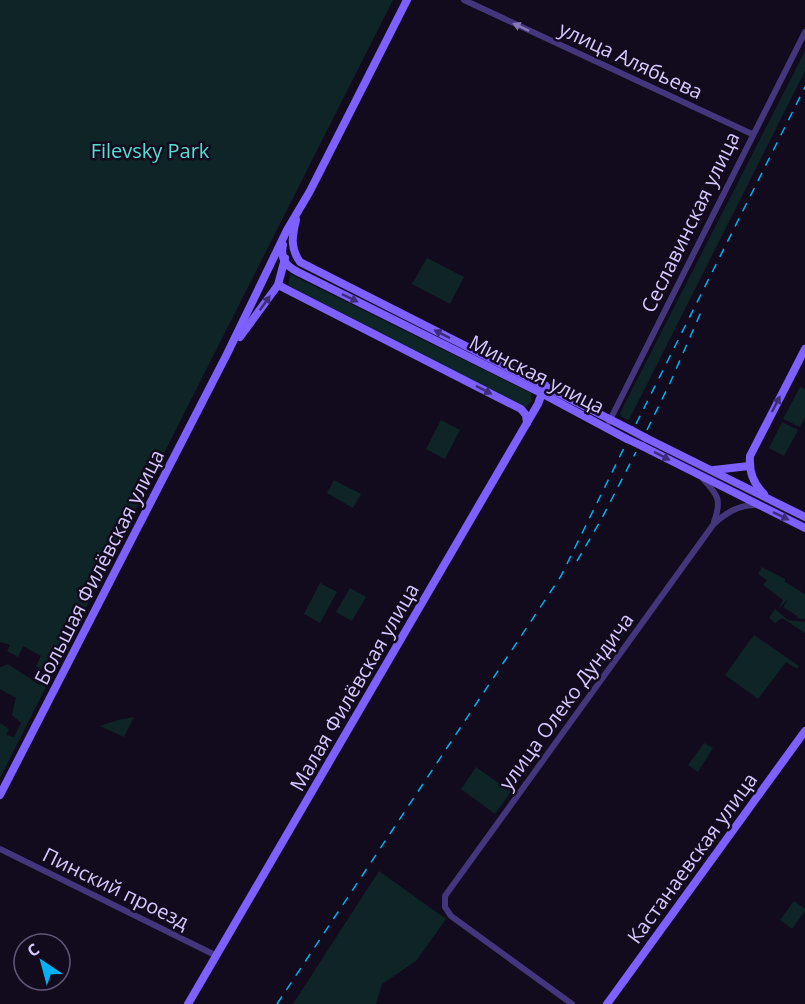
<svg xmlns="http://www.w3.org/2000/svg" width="805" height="1004" font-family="'Open Sans',sans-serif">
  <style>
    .green { fill: #0e2427 }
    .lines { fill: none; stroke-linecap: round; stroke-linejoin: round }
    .street { stroke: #44367d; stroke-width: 6 }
    .secondary { stroke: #7e5fff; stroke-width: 8 }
    .rail { stroke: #00b2f3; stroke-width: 1.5; stroke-dasharray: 9 8; stroke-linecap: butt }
    .secondary-bridge { stroke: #7e5fff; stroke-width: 8 }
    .oneway { fill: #8678b8 }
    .oneway2 { fill: #3d2d77 }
    .labels { text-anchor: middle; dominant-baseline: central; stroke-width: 5; stroke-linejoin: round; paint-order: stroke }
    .street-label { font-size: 20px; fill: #d7c8ff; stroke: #120b1d }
    .park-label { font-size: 20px; fill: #53dfd4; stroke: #120b1d }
  </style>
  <rect width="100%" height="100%" fill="#120b1d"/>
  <g class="green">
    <path d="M0 0H393L0 778V723L9 729 6 735 14 737 21 723 12 715 16 698 0 689V667L8 664 40 685 48 673 36 666 41 656 23 646 18 657 7 651 10 645 0 642Z"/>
    <path d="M805 51V71L629 420 621 417 620 413Z"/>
    <path d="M427 258 464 277 450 304 412 284Z"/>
    <path d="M290 274 531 393 532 401 526 407 521 406 288 285Z"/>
    <path d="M800 387 805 389V417L800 427 783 419Z"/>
    <path d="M441 420 460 430 445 459 426 449Z"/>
    <path d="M782 422 798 430 784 456 769 448Z"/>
    <path d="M334 480 361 494 353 508 327 493Z"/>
    <path d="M762 567 785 579V582L805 594V619L797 618 798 614 797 616 783 607 788 599 778 609 783 600 763 585 767 580 758 574Z"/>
    <path d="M320 583 337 592 320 623 304 614Z"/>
    <path d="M350 588 366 597 352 621 336 612Z"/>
    <path d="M775 609 788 620 805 622V633L782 618 775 623 769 618Z"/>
    <path d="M627 613 635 618 587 686 579 681Z"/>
    <path d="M754 635 799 666 797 669 786 662 758 699 725 675Z"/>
    <path d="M134 717 124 737 100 726 118 720Z"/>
    <path d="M704 743 713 748 698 772 688 765Z"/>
    <path d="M476 767 511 792 495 814 461 789Z"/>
    <path d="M379 871 446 919 416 961 382 984 376 1004H293Z"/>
    <path d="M794 901 805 909V911L792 929 780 920Z"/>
  </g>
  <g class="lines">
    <g class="street">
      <path d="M464 0 752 134"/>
      <path d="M609 422 805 32"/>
      <path d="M703 479C718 495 722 500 714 522"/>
      <path d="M0 849 217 956"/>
      <path d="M572 1004 451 916 445 907V896L713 525C725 513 738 505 755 505"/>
    </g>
    <g class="secondary">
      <path d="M296 220C292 236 290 248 300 262L631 430"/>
      <path d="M283 245C280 259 286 266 298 272L543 394 627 439"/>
      <path d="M278 285 521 409 526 415 527 423"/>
      <path d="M240 337 278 285 285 258"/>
      <path d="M646 438 805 517"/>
      <path d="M642 446 805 528"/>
      <path d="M714 470 749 466"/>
      <path d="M764 494C753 483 749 472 750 456L805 349"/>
      <path d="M0 795 227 354 287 230 310 191 407 0"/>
      <path d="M188 1004 538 404 545 385"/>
      <path d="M607 1004 805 731"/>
    </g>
    <g class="rail">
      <path d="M636 424 805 87"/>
      <path d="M647 430 670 383 701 312"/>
      <path d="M577 561 602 518 636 452"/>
      <path d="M277 1004 561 576 625 446"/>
    </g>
    <g class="secondary-bridge">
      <path d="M631 430 646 438"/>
      <path d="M627 439 642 446"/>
    </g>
  </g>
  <defs><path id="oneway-solid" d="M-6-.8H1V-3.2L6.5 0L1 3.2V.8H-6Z" transform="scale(1.5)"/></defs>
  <use class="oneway" href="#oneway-solid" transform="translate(521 27) rotate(-155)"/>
  <g class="oneway2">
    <use href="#oneway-solid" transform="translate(350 298) rotate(26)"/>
    <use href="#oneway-solid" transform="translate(265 303) rotate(-54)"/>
    <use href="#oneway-solid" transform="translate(442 334) rotate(-153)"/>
    <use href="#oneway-solid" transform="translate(484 390) rotate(27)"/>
    <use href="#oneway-solid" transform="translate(776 404) rotate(-63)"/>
    <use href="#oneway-solid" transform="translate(662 456) rotate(27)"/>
    <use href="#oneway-solid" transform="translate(781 516) rotate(26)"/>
  </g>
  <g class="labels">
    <g class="street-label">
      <text transform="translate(631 60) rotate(25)">улица Алябьева</text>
      <text transform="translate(690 222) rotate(-64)">Сеславинская улица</text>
      <text transform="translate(537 374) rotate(27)">Минская улица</text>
      <text transform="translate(99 567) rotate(-63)">Большая Филёвская улица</text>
      <text transform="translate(354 687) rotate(-60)">Малая Филёвская улица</text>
      <text transform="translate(566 701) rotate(-54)">улица Олеко Дундича</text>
      <text transform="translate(692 858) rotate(-54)">Кастанаевская улица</text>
      <text transform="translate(116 888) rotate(26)">Пинский проезд</text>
    </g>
    <g class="park-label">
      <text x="150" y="150">Filevsky Park</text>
    </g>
  </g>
  <g transform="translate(42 962) rotate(324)"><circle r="28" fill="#120b1d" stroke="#615777" stroke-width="1.5"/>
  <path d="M0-4.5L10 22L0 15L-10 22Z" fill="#00b2f3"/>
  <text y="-9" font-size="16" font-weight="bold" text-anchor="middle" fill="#d7c8ff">С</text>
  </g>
</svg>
